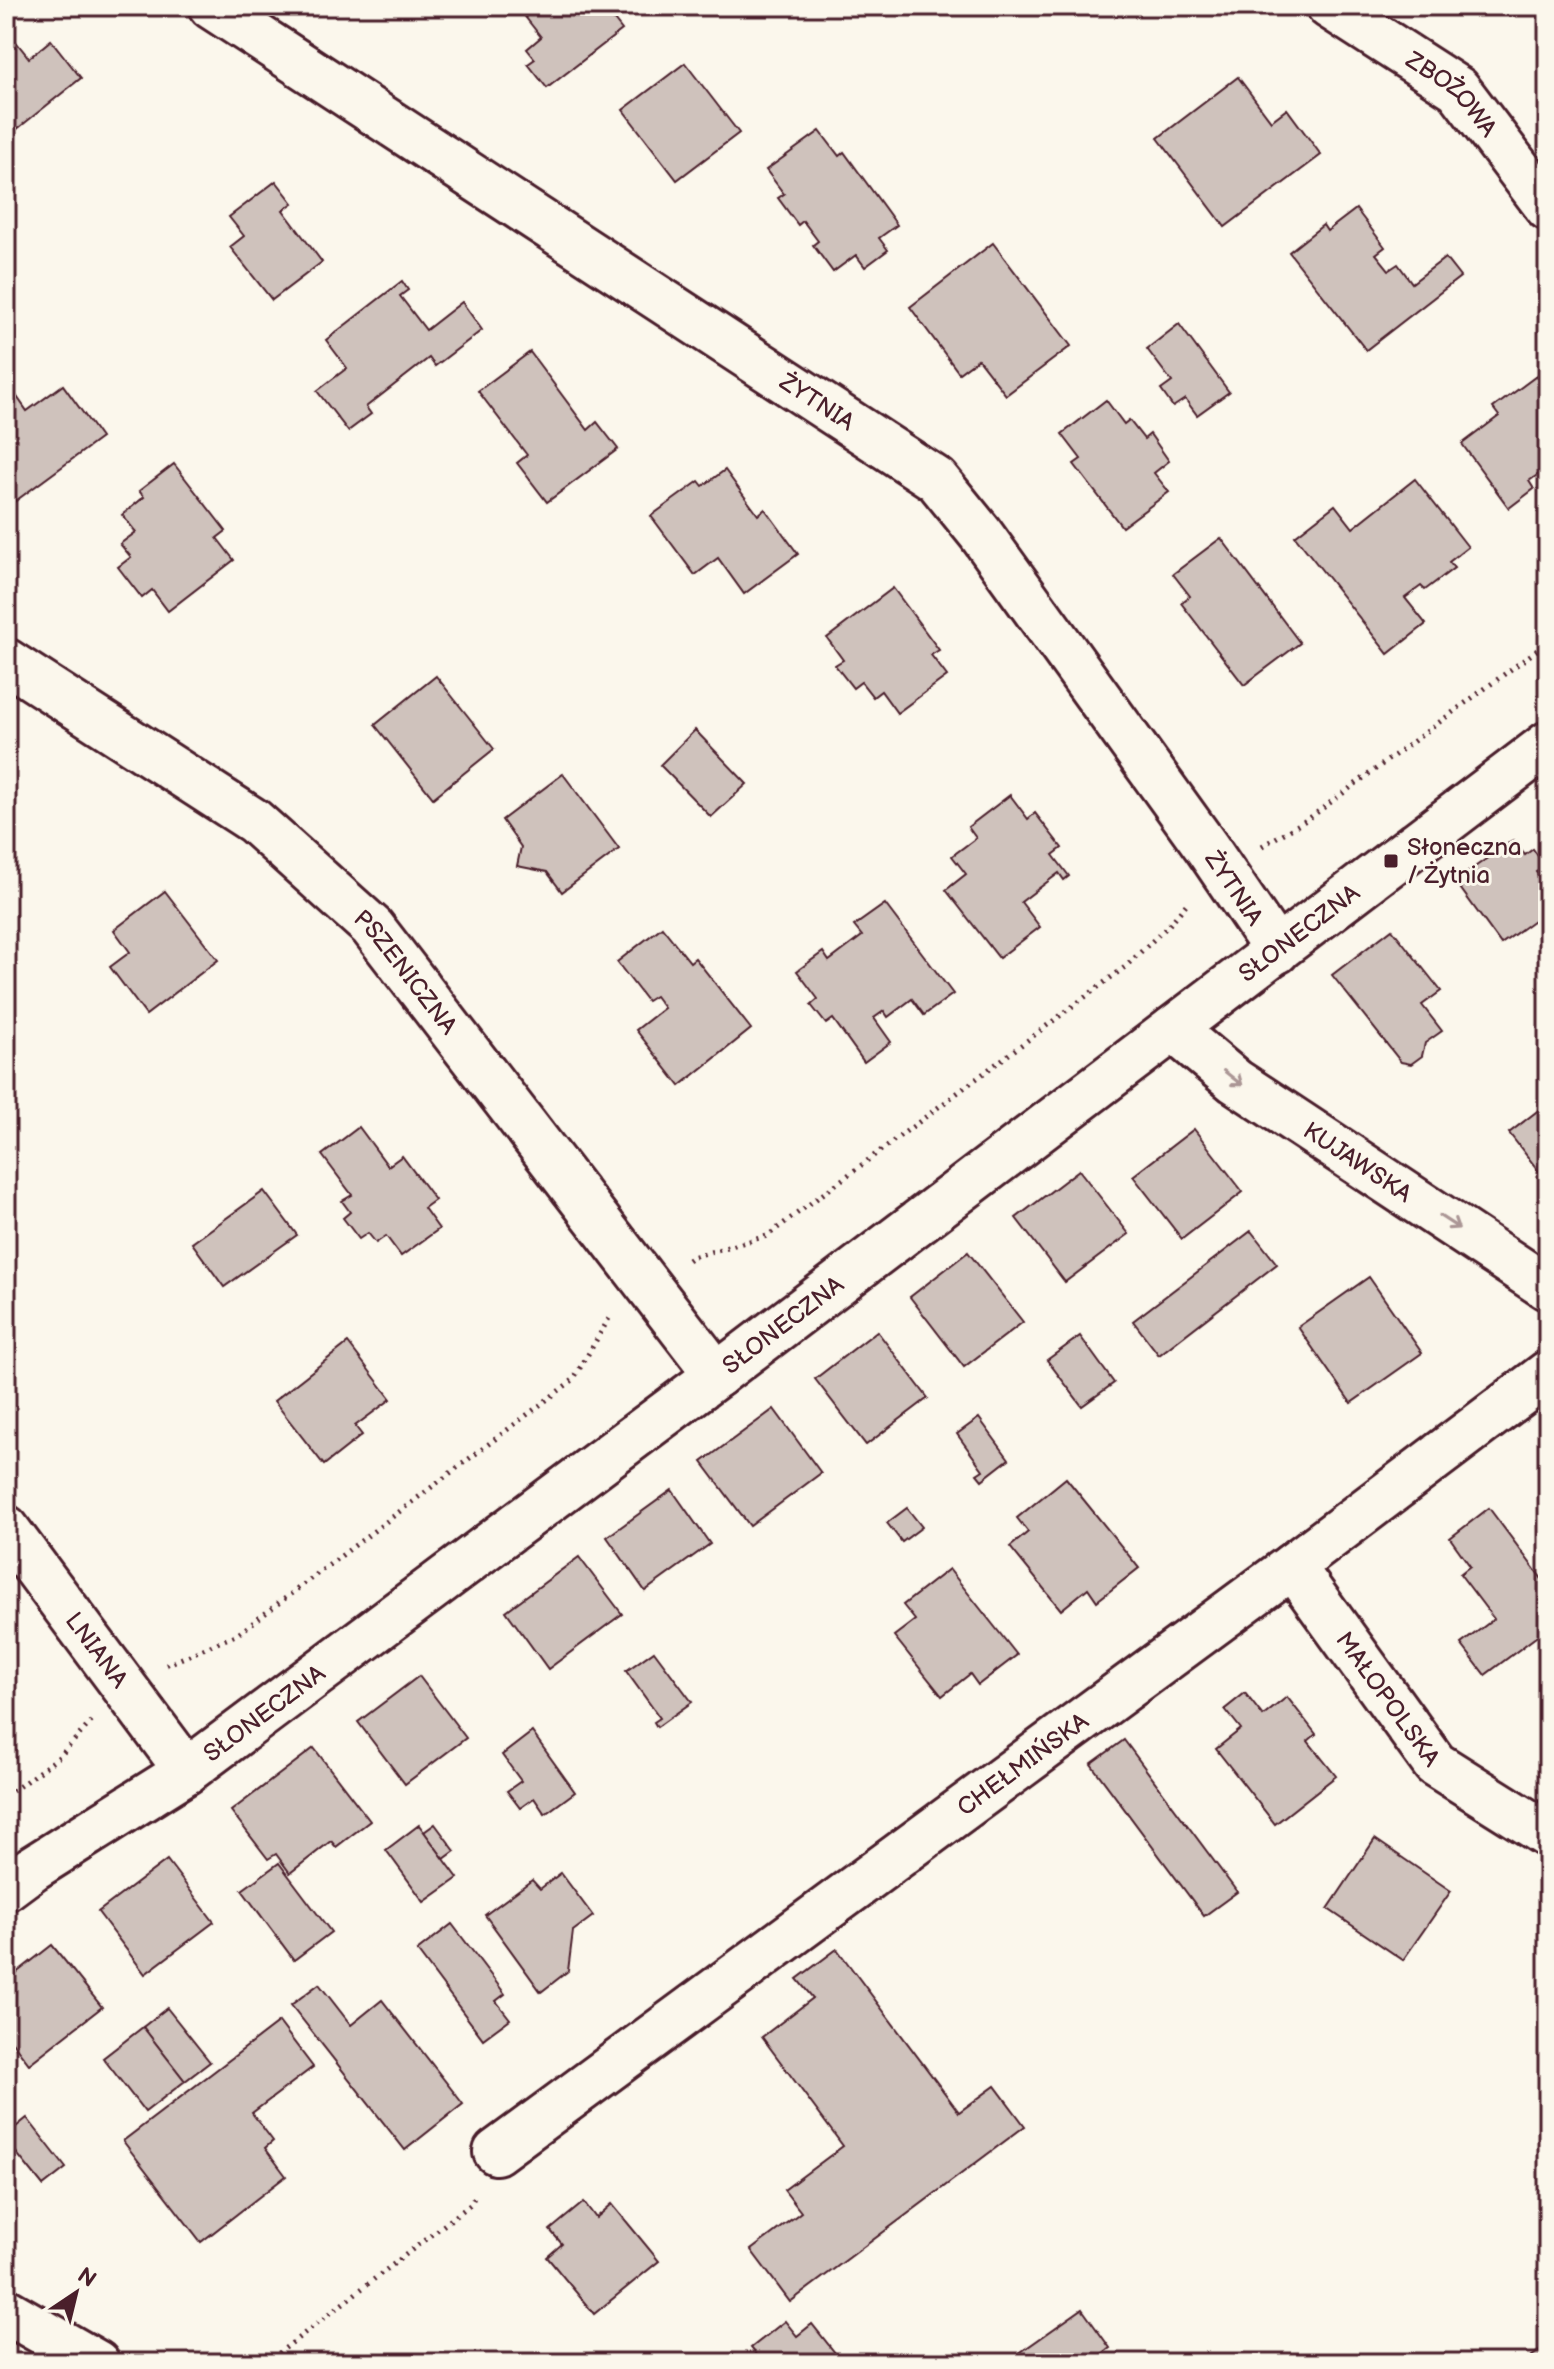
<svg xmlns="http://www.w3.org/2000/svg" width="1554" height="2369" font-family="'Balsamiq Sans',sans-serif">
  <style>
    .building { fill: #cfc2bc; stroke: #4a1f2b; stroke-width: 2 }
    .lines { fill: none; stroke-linecap: round; stroke-linejoin: round }
    .minor-casing { stroke: #4a1f2b; stroke-width: 50 }
    .tertiary-casing { stroke: #4a1f2b; stroke-width: 50 }
    .path { stroke: #4a1f2b; stroke-width: 5; stroke-dasharray: 2 6; stroke-linecap: butt }
    .minor { stroke: #fbf7ec; stroke-width: 44 }
    .tertiary { stroke: #fbf7ec; stroke-width: 44 }
    .oneway { stroke: #ab9695 }
    .poi-dot { fill: #4a1f2b; stroke: #fbf7ec; stroke-width: 3 }
    .labels { text-anchor: middle; dominant-baseline: central; stroke-width: 6; stroke-linejoin: round; paint-order: stroke }
    .street-label { font-size: 24px; fill: #4a1f2b; stroke: #fbf7ec }
    .poi-label { font-size: 24px; fill: #4a1f2b; stroke: #fbf7ec; text-anchor: start }
  </style>
  <rect width="100%" height="100%" fill="#fbf7ec"/>
  <filter id="ink" filterUnits="userSpaceOnUse"><feTurbulence type="fractalNoise" baseFrequency=".0125" numOctaves="2"/><feDisplacementMap in="SourceGraphic" scale="16" xChannelSelector="R" yChannelSelector="G"/><feConvolveMatrix kernelMatrix="1 2 1 2 8 2 1 2 1" color-interpolation-filters="sRGB"/></filter>
  <g filter="url(#ink)">
    <g class="building">
      <path d="M522 6H603L622 30 547 88 528 64 535 59 527 49 541 37 519 9Z"/>
      <path d="M6 29 29 58 51 40 81 78 6 138Z"/>
      <path d="M685 63 739 133 677 180 623 110Z"/>
      <path d="M1238 77 1271 121 1287 109 1321 155 1225 227 1158 138Z"/>
      <path d="M820 131 839 156 844 152 897 225 879 238 888 250 865 267 856 255 833 272 813 245 818 241 803 221 798 225 778 198 784 194 766 170Z"/>
      <path d="M276 181 293 203 283 210 322 262 272 300 230 247 244 236 229 217Z"/>
      <path d="M1356 209 1385 247 1376 254 1389 270 1398 264 1412 283 1445 258 1460 277 1366 350 1289 252 1323 225 1327 231Z"/>
      <path d="M993 243 1071 346 1006 395 978 359 959 373 910 307Z"/>
      <path d="M402 281 408 290 400 296 426 330 462 302 482 330 435 366 429 358 366 407 371 414 348 431 317 391 347 368 326 340Z"/>
      <path d="M1179 324 1229 392 1197 415 1185 399 1173 407 1161 390 1172 382 1147 349Z"/>
      <path d="M530 352 588 430 597 422 618 449 547 502 517 463 527 455 478 391Z"/>
      <path d="M1539 374 1548 387V472L1546 469 1529 481 1534 489 1509 508 1462 444 1499 416 1493 408Z"/>
      <path d="M6 381 27 411 63 385 101 438 6 508Z"/>
      <path d="M1106 400 1124 424 1129 420 1144 439 1150 434 1169 461 1154 473 1169 492 1122 527 1074 464 1081 459 1062 434Z"/>
      <path d="M174 464 226 531 217 538 234 560 168 611 152 590 142 598 118 567 131 557 120 544 136 532 122 515 144 497 139 491Z"/>
      <path d="M725 470 758 515 765 509 798 554 744 594 718 558 695 575 651 516 699 481 703 486Z"/>
      <path d="M1415 479 1468 547 1449 562 1454 568 1425 590 1421 586 1405 598 1426 624 1388 654 1295 536 1335 505 1353 528Z"/>
      <path d="M1221 538 1300 643 1244 685 1181 603 1190 596 1173 574Z"/>
      <path d="M893 588 939 650 931 655 947 676 897 713 881 691 873 697 861 682 853 688 835 665 843 660 827 638Z"/>
      <path d="M436 676 494 749 433 798 375 725Z"/>
      <path d="M695 730 747 784 711 817 660 765Z"/>
      <path d="M563 774 619 849 562 892 547 872 517 866 521 847 502 820Z"/>
      <path d="M1010 795 1028 819 1035 813 1062 848 1053 855 1069 876 1064 880 1059 873 1021 902 1040 927 999 958 946 890 966 874 952 856 976 838 968 827Z"/>
      <path d="M1513 840 1525 855 1533 849 1545 866 1536 872 1548 889V910L1501 944 1455 881Z"/>
      <path d="M165 891 218 960 146 1015 110 967 130 952 114 930Z"/>
      <path d="M885 904 953 994 924 1015 912 999 888 1017 884 1011 874 1018 891 1042 864 1062 833 1019 826 1024 811 1005 818 999 797 971 823 952 829 961 862 936 854 926Z"/>
      <path d="M662 927 690 962 695 958 751 1029 680 1086 636 1030 664 1008 655 996 647 1001 617 962Z"/>
      <path d="M1392 929 1441 991 1422 1005 1442 1031 1425 1043 1422 1056 1411 1064 1401 1062 1332 975Z"/>
      <path d="M1540 1109 1545 1115 1548 1113V1183L1509 1133Z"/>
      <path d="M359 1127 388 1166 402 1156 435 1200 424 1208 439 1229 401 1256 386 1236 376 1243 368 1233 359 1239 343 1218 350 1212 342 1201 352 1195 322 1155Z"/>
      <path d="M1194 1129 1243 1192 1182 1239 1133 1176Z"/>
      <path d="M1079 1170 1129 1234 1065 1282 1016 1218Z"/>
      <path d="M264 1191 297 1235 224 1287 192 1243Z"/>
      <path d="M1251 1231 1277 1264 1159 1355 1133 1321Z"/>
      <path d="M968 1252 1023 1322 964 1367 910 1297Z"/>
      <path d="M1369 1277 1422 1353 1351 1403 1298 1327Z"/>
      <path d="M877 1331 928 1398 866 1445 815 1379Z"/>
      <path d="M1080 1336 1114 1383 1082 1406 1047 1360Z"/>
      <path d="M348 1343 391 1399 355 1426 362 1435 324 1465 274 1401Z"/>
      <path d="M774 1409 821 1473 750 1526 702 1462Z"/>
      <path d="M979 1418 1009 1459 982 1480 977 1474 983 1470 957 1434Z"/>
      <path d="M1066 1478 1139 1568 1097 1601 1088 1588 1061 1610 1010 1547 1028 1532 1017 1518Z"/>
      <path d="M672 1490 710 1544 645 1591 607 1537Z"/>
      <path d="M907 1508 922 1527 902 1542 887 1523Z"/>
      <path d="M1489 1508 1542 1579 1548 1574V1628L1485 1675 1461 1644 1494 1619 1460 1574 1470 1566 1450 1538Z"/>
      <path d="M579 1557 622 1614 548 1669 506 1611Z"/>
      <path d="M949 1569 1017 1655 978 1685 970 1674 942 1696 894 1636 915 1620 903 1605Z"/>
      <path d="M654 1651 692 1702 657 1727 654 1722 660 1718 626 1671Z"/>
      <path d="M419 1676 466 1738 405 1784 358 1722Z"/>
      <path d="M1245 1693 1263 1716 1287 1697 1316 1734 1308 1741 1336 1776 1275 1824 1216 1749 1241 1729 1225 1709Z"/>
      <path d="M532 1732 575 1792 545 1814 534 1798 520 1808 507 1791 521 1781 502 1755Z"/>
      <path d="M1124 1740 1237 1892 1204 1916 1091 1764Z"/>
      <path d="M314 1748 370 1821 336 1847 331 1841 290 1873 276 1854 268 1859 231 1811Z"/>
      <path d="M435 1824 455 1851 444 1859 424 1832Z"/>
      <path d="M419 1825 458 1878 424 1902 386 1850Z"/>
      <path d="M1375 1839 1451 1891 1403 1960 1328 1909Z"/>
      <path d="M167 1860 214 1922 145 1974 98 1912Z"/>
      <path d="M279 1863 331 1932 294 1960 242 1890Z"/>
      <path d="M561 1873 593 1916 573 1931 568 1971 541 1992 485 1915 532 1880 540 1889Z"/>
      <path d="M452 1924 505 1994 496 2001 510 2019 483 2039 417 1951Z"/>
      <path d="M52 1945 102 2007 29 2064 6 2034V1981Z"/>
      <path d="M837 1949 959 2112 995 2086 1025 2126 790 2302 751 2250 801 2212 784 2190 843 2146 762 2037 813 1998 797 1979Z"/>
      <path d="M319 1984 351 2025 382 2000 463 2104 405 2150 291 2005Z"/>
      <path d="M167 2008 210 2062 185 2081 143 2027Z"/>
      <path d="M279 2022 313 2067 252 2113 273 2141 265 2148 286 2176 201 2242 123 2141Z"/>
      <path d="M143 2027 185 2081 145 2112 103 2058Z"/>
      <path d="M27 2118 66 2168 43 2186 6 2140V2135Z"/>
      <path d="M584 2202 596 2218 612 2204 659 2261 594 2314 547 2257 562 2244 550 2230Z"/>
      <path d="M1082 2309 1110 2348 1089 2363H1025L1018 2354Z"/>
      <path d="M785 2321 797 2336 812 2324 843 2363H760L762 2361 751 2348Z"/>
      <path d="M1548 2345V2363H1522Z"/>
    </g>
    <g class="lines">
      <g class="minor-casing">
        <g id="minor">
          <path id="s1" d="M211 6 937 480 980 533 1207 848 1277 951"/>
          <path id="s2" d="M1329 6 1458 89 1548 208"/>
          <path id="s3" d="M6 661 254 821 372 927 717 1375"/>
          <path id="s4" d="M1173 1029 1235 1081 1548 1288"/>
          <path id="s5" d="M6 1528 187 1771"/>
          <path id="s6" d="M1292 1566 1435 1764 1548 1835"/>
          <path id="s7" d="M6 1888 33 1868 187 1771 717 1375 1548 744"/>
          <path id="s8" d="M496 2152 1292 1566 1548 1373"/>
        </g>
      </g>
      <g class="tertiary-casing">
        <path id="tertiary" d="M6 2311 97 2363"/>
      </g>
      <g class="path">
        <path d="M1262 846 1308 819 1548 642"/>
        <path d="M688 1260 692 1257 767 1236 1125 967 1169 925 1188 902"/>
        <path d="M166 1665 238 1634 573 1380 611 1315"/>
        <path d="M6 1796 60 1756 92 1721"/>
        <path d="M266 2363 471 2204 476 2193"/>
      </g>
      <use href="#minor" class="minor"/>
      <use href="#tertiary" class="tertiary"/>
    </g>
    <defs><path id="oneway-shaft" d="M-6 0H5M1.5-3L5.5 0L1.5 3" fill="none" stroke-width="1.6" stroke-linecap="round" stroke-linejoin="round" transform="scale(2)"/></defs>
    <g class="oneway">
      <use href="#oneway-shaft" transform="translate(1233 1078) rotate(38)"/>
      <use href="#oneway-shaft" transform="translate(1449 1222) rotate(33)"/>
    </g>
  </g>
  <rect class="poi-dot" x="1383" y="853" width="16" height="16" rx="4"/>
  <g class="labels">
    <g class="street-label">
      <text stroke="none"><textPath href="#s2" startOffset="152">ZBOŻOWA</textPath></text>
      <text stroke="none"><textPath href="#s1" startOffset="724">ŻYTNIA</textPath></text>
      <text stroke="none"><textPath href="#s1" startOffset="1372">ŻYTNIA</textPath></text>
      <text stroke="none"><textPath href="#s7" startOffset="1608">SŁONECZNA</textPath></text>
      <text stroke="none"><textPath href="#s3" startOffset="510">PSZENICZNA</textPath></text>
      <text stroke="none"><textPath href="#s4" startOffset="228">KUJAWSKA</textPath></text>
      <text stroke="none"><textPath href="#s7" startOffset="960">SŁONECZNA</textPath></text>
      <text stroke="none"><textPath href="#s5" startOffset="152">LNIANA</textPath></text>
      <text stroke="none"><textPath href="#s6" startOffset="164">MAŁOPOLSKA</textPath></text>
      <text stroke="none"><textPath href="#s7" startOffset="312">SŁONECZNA</textPath></text>
      <text stroke="none"><textPath href="#s8" startOffset="654">CHEŁMIŃSKA</textPath></text>
    </g>
    <g class="poi-label">
      <text x="1407" y="847">Słoneczna<tspan x="1407" dy="28">/ Żytnia</tspan></text>
    </g>
  </g>
  <rect width="1554" height="2369" fill="none" stroke="#fbf7ec" stroke-width="32"/>
  <rect x="16" y="16" width="1522" height="2337" fill="none" stroke="#4a1f2b" stroke-width="3" filter="url(#ink)"/>
  <g transform="translate(76 2293) rotate(35)" stroke="#fbf7ec" stroke-width="6" paint-order="stroke">
  <path d="M0-6L14 30L0 20L-14 30Z" fill="#4a1f2b"/>
  <text y="-12" font-size="22" font-weight="bold" text-anchor="middle" fill="#4a1f2b">N</text>
  </g>
</svg>
